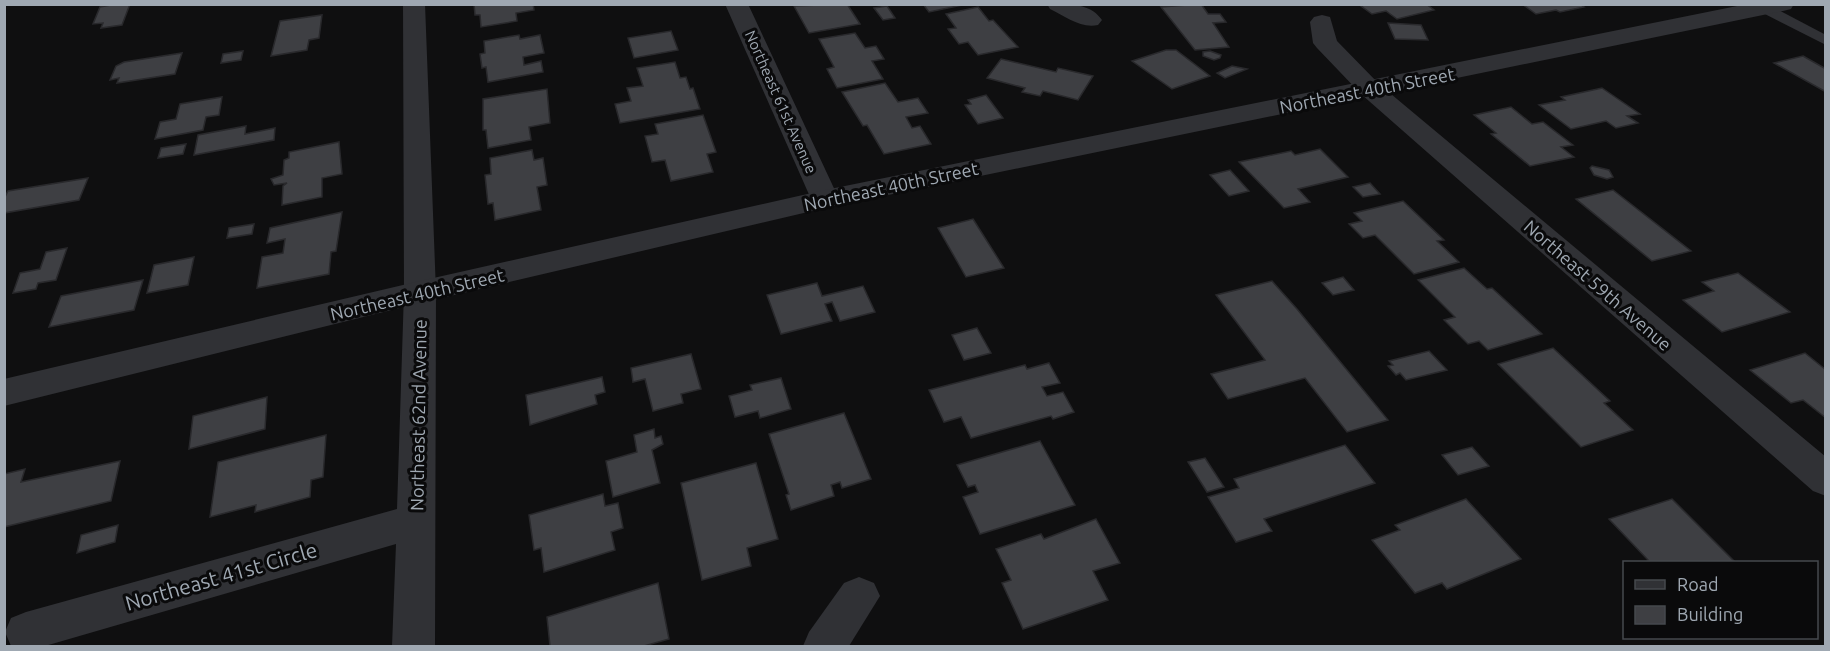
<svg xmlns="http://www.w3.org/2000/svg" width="1830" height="651" font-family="Ubuntu,sans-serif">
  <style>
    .building { fill: #3e3f43; stroke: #29292c; stroke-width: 1.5 }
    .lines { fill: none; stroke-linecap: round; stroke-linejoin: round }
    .service { fill: #303135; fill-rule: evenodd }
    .minor { fill: #303135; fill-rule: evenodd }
    .tertiary { fill: #303135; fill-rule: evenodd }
    .labels { text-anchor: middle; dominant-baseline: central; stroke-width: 6; stroke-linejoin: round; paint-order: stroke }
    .far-street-label { font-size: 15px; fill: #9fa8b2; stroke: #0a0a0b }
    .street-label { font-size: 18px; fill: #9fa8b2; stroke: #0a0a0b }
    .near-street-label { font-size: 21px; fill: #9fa8b2; stroke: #0a0a0b }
  </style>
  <rect width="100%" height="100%" fill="#0f0f10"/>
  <g class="building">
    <path d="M116 4H130L122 25 101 28 103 23 93 24 100 7Z"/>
    <path d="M474 4H533L534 10 516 13 517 21 481 27 480 15H475Z"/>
    <path d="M847 4 860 24 809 33 794 6Z"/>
    <path d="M923 4H967L929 12Z"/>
    <path d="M1201 4 1208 14H1220L1226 22 1213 23 1229 47 1195 50 1161 7Z"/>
    <path d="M1368 4H1426L1434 10 1397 19 1386 11 1372 14 1361 6Z"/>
    <path d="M1522 4H1585L1581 5 1584 7 1560 12 1556 10 1536 14Z"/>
    <path d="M887 6 895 18 883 20 874 8Z"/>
    <path d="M978 7 989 21 993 20 1018 47 978 55 968 42 959 44 948 29 956 28 946 14Z"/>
    <path d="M322 15 319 38 309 40 307 50 271 56 280 21Z"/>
    <path d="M1388 23 1421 25 1428 40 1395 39Z"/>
    <path d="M671 31 678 50 634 58 628 38Z"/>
    <path d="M855 33 865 48 876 46 884 59 872 61 883 79 837 88 827 69 834 67 819 39Z"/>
    <path d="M519 35 520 39 540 35 544 53 523 57 524 65 541 61 543 72 488 82 486 67 482 68 480 54 485 53 484 41Z"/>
    <path d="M1166 50H1176L1210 76 1172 89 1132 61Z"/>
    <path d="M243 51 241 60 221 63 223 54Z"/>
    <path d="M1210 51 1221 55 1220 58 1214 60 1203 56V52Z"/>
    <path d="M182 53 175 74 117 83 119 78 110 80 116 66 124 62Z"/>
    <path d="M1803 56 1826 69V92L1774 63Z"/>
    <path d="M1001 59 1056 72 1058 68 1093 76 1078 100 1043 91 1040 96 1022 92 1025 88 987 78Z"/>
    <path d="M675 62 680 78 686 77 690 89 693 88 700 109 620 123 615 104 631 101 627 88 643 86 637 68Z"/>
    <path d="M1232 66 1247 69 1225 78 1217 73Z"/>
    <path d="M885 83 898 102 918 98 928 113 906 117 912 128 920 126 931 144 884 154 867 125 863 126 842 92Z"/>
    <path d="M1602 88 1640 114 1627 116 1638 123 1616 128 1606 121 1571 129 1539 105 1565 100 1561 97Z"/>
    <path d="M547 89 550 123 529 127 531 140 488 148 486 130H483V99Z"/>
    <path d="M986 95 1003 118 978 124 965 105 971 104 968 100Z"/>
    <path d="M222 97 219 115 206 117 203 130 155 139 160 122 176 119 180 104Z"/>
    <path d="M1511 107 1532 124 1543 122 1573 145 1561 147 1574 157 1530 166 1491 134 1496 133 1474 115Z"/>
    <path d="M703 115 716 152 707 154 713 172 671 181 665 160 652 162 645 136 658 134 655 124Z"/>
    <path d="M246 126 245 134 275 128 274 140 194 155 198 135Z"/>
    <path d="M339 142 342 174 322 178V197L282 205 283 186 287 183 274 185 271 179 283 175 284 160 289 158V152Z"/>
    <path d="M186 144 183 154 158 158 161 148Z"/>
    <path d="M1320 149 1348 177 1298 189 1310 202 1284 208 1239 162 1291 151 1295 155Z"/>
    <path d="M532 150 534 160 543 158 547 185 537 187 541 210 495 220 493 203 488 204 485 175 491 174 490 158Z"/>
    <path d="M1592 166 1609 170 1613 177 1607 179 1594 175 1590 168Z"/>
    <path d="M1230 170 1249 191 1229 196 1210 175Z"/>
    <path d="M88 178 79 200 4 213V199L8 191Z"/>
    <path d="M1370 183 1380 194 1363 197 1353 187Z"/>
    <path d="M1613 190 1691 251 1652 261 1576 199Z"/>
    <path d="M1403 201 1444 240 1437 241 1459 262 1414 274 1375 235 1363 238 1349 224 1362 221 1354 213Z"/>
    <path d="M342 212 336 251 331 252 329 274 257 288 262 257 283 253 285 239 267 243 270 228Z"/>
    <path d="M973 219 1004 268 966 277 938 228Z"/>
    <path d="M254 224 252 234 227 238 229 228Z"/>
    <path d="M67 248 56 280 38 283 36 289 13 293 20 273 40 269 46 252Z"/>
    <path d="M194 257 188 285 147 293 154 265Z"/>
    <path d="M1464 268 1487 289 1492 288 1542 334 1488 350 1479 341 1468 344 1444 320 1455 317 1418 280Z"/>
    <path d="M1738 273 1790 312 1722 332 1683 300 1714 291 1702 282Z"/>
    <path d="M1343 277 1354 290 1333 295 1322 283Z"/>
    <path d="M143 280 134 310 49 327 61 296Z"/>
    <path d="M1272 281 1297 309 1388 420 1347 432 1305 378 1228 399 1211 374 1265 360 1216 295Z"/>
    <path d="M817 283 822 296 863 286 875 312 840 321 832 302 825 304 832 321 781 334 767 295Z"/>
    <path d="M977 328 991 353 964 360 952 335Z"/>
    <path d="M1553 348 1610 401 1604 403 1633 430 1581 447 1498 364Z"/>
    <path d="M1429 351 1447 370 1406 380 1400 373 1396 375 1388 366 1393 365 1389 361Z"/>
    <path d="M1805 353 1826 370V418L1803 400 1791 403 1750 370Z"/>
    <path d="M691 354 701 389 681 394 683 403 653 411 645 379 633 382 631 368Z"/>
    <path d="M1049 363 1060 383 1042 387 1047 396 1063 392 1074 412 1053 419 1051 416 971 438 961 417 944 422 929 390 1025 365 1027 369Z"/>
    <path d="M602 377 605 392 595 395 597 404 530 425 526 395Z"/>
    <path d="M781 378 791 409 760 418 758 411 735 417 729 396 752 390 750 385Z"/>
    <path d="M267 397 265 429 189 449 193 416Z"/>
    <path d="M844 413 871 479 842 488 840 482 831 485 834 496 791 510 786 495 789 494 769 434Z"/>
    <path d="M654 429 655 438 661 436 663 444 652 450 660 483 613 497 606 461 637 452 634 435Z"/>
    <path d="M326 435 323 477 311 480 310 497 255 512 256 505 210 517 218 462Z"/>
    <path d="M1040 441 1075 505 980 534 963 497 978 492 975 485 968 487 957 465Z"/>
    <path d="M1345 445 1375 483 1264 519 1272 531 1236 542 1208 497 1239 488 1234 479Z"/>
    <path d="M1472 447 1489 466 1458 475 1442 455Z"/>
    <path d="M1205 458 1224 487 1207 492 1188 462Z"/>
    <path d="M120 461 111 501 4 527V474L25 469 21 482Z"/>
    <path d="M756 463 778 539 747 548 751 566 702 580 681 483Z"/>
    <path d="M603 494 605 506 618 503 623 528 611 532 615 550 544 572 541 548 534 550 529 515Z"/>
    <path d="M1466 499 1521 559 1447 589 1442 583 1415 593 1372 540 1400 530 1395 525Z"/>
    <path d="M1672 499 1735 562H1645L1649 561 1609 519Z"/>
    <path d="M1096 519 1120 563 1093 571 1108 600 1023 629 1002 583 1011 580 996 549 1041 534 1044 539Z"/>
    <path d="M118 525 115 542 77 553 81 535Z"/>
    <path d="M658 583 669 639 644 646H550L547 617Z"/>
  </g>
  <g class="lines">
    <path class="service" d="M1759 5H1769L1826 35V45L1759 11Z"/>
    <g class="minor">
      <path d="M403 4H425L436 292 435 646H392L396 544 45 646H11L5 632 11 618 26 612 397 509 404 292Z"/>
      <path d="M725 4H748L839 199 835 205 825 208 815 205 811 199Z"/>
      <path d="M1047 4C1066 4 1090 2 1102 20L1098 25C1081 29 1065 16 1050 9Z"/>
      <path d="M1322 15 1330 17 1337 41 1379 84 1826 457V496L1813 491 1361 94 1317 48 1313 43 1310 22 1314 17Z"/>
      <path d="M859 577 874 583 880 596 849 646H803L809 632 844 583Z"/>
    </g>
    <path class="tertiary" d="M1747 4H1794L1791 9 1783 11 825 208 420 303 4 406V379L420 281 825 190Z"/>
  </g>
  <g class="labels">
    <g class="far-street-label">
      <text transform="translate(781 102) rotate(66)">Northeast 61st Avenue</text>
    </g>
    <g class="street-label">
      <text transform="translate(1367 90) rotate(-11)">Northeast 40th Street</text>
      <text transform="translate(891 186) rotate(-12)">Northeast 40th Street</text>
      <text transform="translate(1598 285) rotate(41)">Northeast 59th Avenue</text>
      <text transform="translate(417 294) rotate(-13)">Northeast 40th Street</text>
      <text transform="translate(418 415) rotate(-89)">Northeast 62nd Avenue</text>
    </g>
    <g class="near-street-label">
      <text transform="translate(221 576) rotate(-16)">Northeast 41st Circle</text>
    </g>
  </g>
  <rect width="1830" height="651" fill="none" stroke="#9fa8b2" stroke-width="12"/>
  <rect x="1623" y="561" width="195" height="78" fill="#0a0a0b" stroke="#46494e" stroke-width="1.5"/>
  <rect x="1635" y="580" width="30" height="9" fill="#303135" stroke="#46494e" stroke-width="1.5"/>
  <text x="1677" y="591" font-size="18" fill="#9fa8b2">Road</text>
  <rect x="1635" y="606" width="30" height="18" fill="#3e3f43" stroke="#46494e" stroke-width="1.5"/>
  <text x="1677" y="621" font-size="18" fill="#9fa8b2">Building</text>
</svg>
